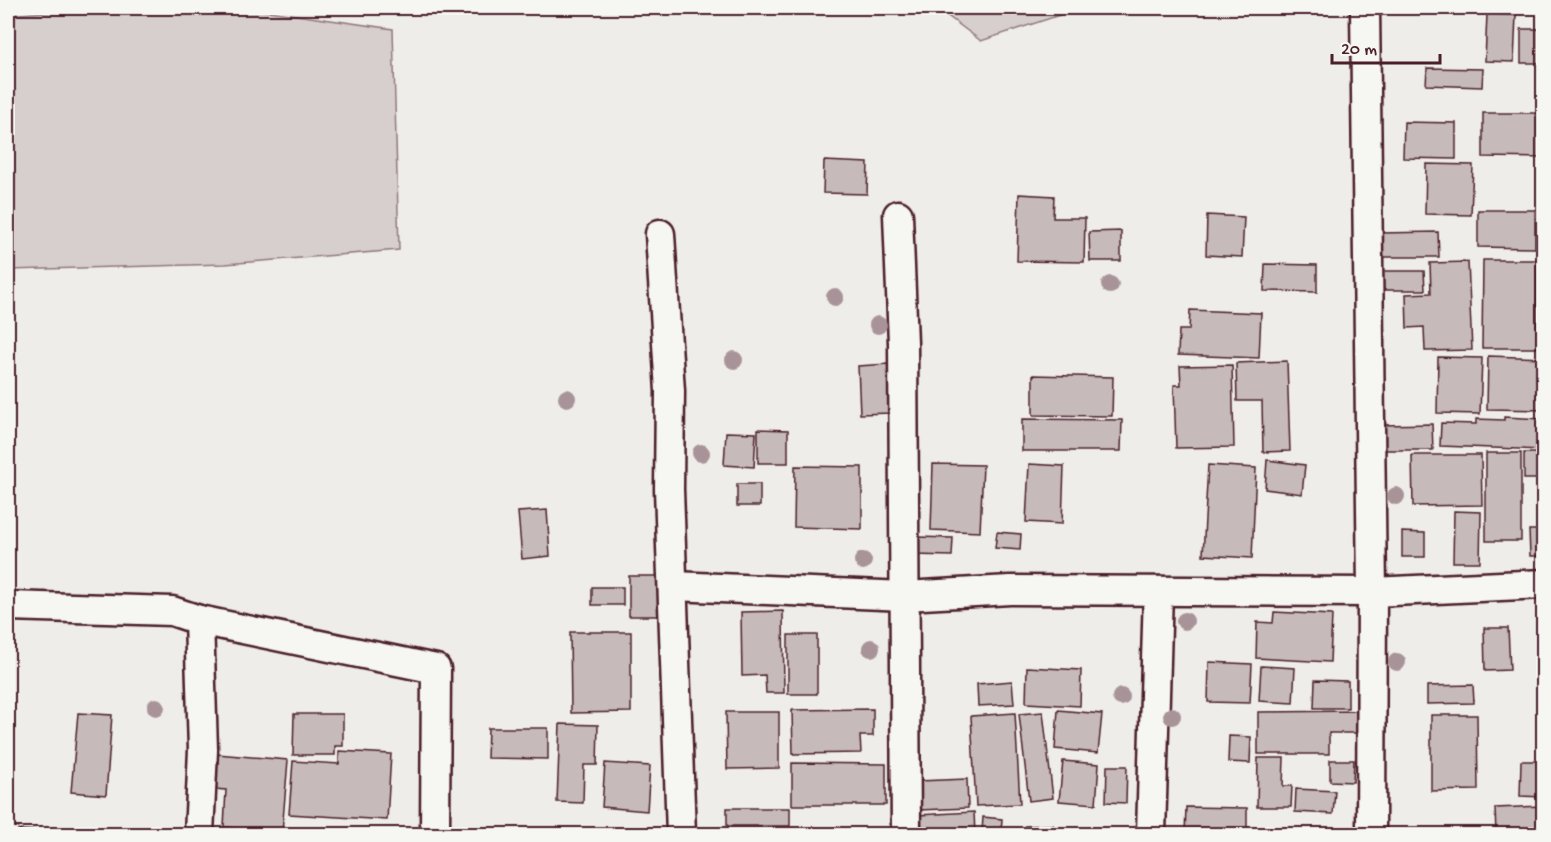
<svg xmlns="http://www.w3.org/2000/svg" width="1551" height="842" font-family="'Gochi Hand',sans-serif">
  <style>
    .green { fill: #d7cfce; stroke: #90777c; stroke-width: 1.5 }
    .building { fill: #c6babb; stroke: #4a1f2b; stroke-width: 1.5 }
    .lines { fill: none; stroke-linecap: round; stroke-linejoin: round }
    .minor-casing { stroke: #4a1f2b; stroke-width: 33 }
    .minor { stroke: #f6f6f2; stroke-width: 28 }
    .tree { fill: #a89498 }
  </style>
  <rect width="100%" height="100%" fill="#efedea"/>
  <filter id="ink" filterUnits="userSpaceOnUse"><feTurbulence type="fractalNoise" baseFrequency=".0167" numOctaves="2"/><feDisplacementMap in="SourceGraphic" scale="12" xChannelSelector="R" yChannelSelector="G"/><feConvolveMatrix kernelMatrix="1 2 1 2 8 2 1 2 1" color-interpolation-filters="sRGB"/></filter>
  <g filter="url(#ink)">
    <g class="green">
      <path d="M100 8H247L393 29 399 250 225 264 8 270V15Z"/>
      <path d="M937 8H1081L981 41Z"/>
    </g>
    <g class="building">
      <path d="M1487 14 1516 15 1514 62 1485 61Z"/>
      <rect x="1521" y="29" width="23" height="34"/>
      <path d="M1427 68 1483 69 1482 87 1426 85Z"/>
      <path d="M1483 113H1544V158L1483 157Z"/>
      <path d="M1404 122 1456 123V159L1403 158Z"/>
      <path d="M824 161 868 163 867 194 823 193Z"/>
      <path d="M1426 164 1473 165 1471 215 1425 214Z"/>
      <path d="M1019 194 1054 196 1053 218H1085L1084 262 1017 261Z"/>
      <path d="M1540 206H1544V250H1539Z"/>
      <path d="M1478 210H1535V248L1478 247Z"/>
      <path d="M1207 215 1244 217 1242 257 1206 255Z"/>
      <path d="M1121 231V261H1090L1089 232Z"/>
      <path d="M1438 232 1439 257H1379V233Z"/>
      <path d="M1483 260H1537V348H1482Z"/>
      <path d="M1468 262 1472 350 1425 351 1424 327 1407 328 1406 294 1431 293 1430 263Z"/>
      <path d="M1265 264 1317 265V292L1264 291Z"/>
      <path d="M1376 271H1424L1425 290H1376Z"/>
      <path d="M1190 310 1261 313 1259 358 1178 355 1179 330H1189Z"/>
      <rect x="1541" y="325" width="3" height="20"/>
      <path d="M1488 356 1544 358V410L1487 409Z"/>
      <path d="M1438 357 1482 358 1480 414 1437 413Z"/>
      <path d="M1287 361 1290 451 1263 452 1262 401H1237L1236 363Z"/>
      <path d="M888 364 891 413 860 414 858 366Z"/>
      <path d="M1232 365 1234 447 1176 448 1174 385H1181L1180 366Z"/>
      <path d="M1033 375 1113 377 1112 416 1033 415Z"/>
      <path d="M1504 417 1544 419V450L1440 446 1441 423 1476 424V419L1504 420Z"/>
      <path d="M1022 419 1122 420 1121 451H1022Z"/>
      <path d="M1432 424 1433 450H1383V425Z"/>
      <path d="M758 429 788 430V463H758Z"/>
      <path d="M726 432 756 433 754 467 724 465Z"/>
      <rect x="1486" y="453" width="35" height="88"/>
      <rect x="1524" y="453" width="20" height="26"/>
      <path d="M1412 455H1481L1482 505 1413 506Z"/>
      <path d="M1267 460 1305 465 1302 494 1265 489Z"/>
      <path d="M933 464 983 465 980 532 931 530Z"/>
      <path d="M1029 464 1064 466 1062 524 1026 522Z"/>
      <path d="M1208 465 1256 468 1252 558 1203 555Z"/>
      <path d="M795 466 862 467V529L794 527Z"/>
      <rect x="737" y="484" width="23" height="22"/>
      <path d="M547 510 550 556 522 559 518 512Z"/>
      <path d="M1454 511 1481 512 1480 562H1453Z"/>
      <path d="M1529 530H1544V556H1530Z"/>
      <path d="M997 532 1021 534 1020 550 995 548Z"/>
      <path d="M1402 532 1425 533V557H1402Z"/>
      <path d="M916 537 953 538 952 556 915 555Z"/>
      <rect x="629" y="576" width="30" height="40"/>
      <rect x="592" y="587" width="31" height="18"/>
      <path d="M783 611 784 693H766L765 675 742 676 741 612Z"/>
      <path d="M1274 612 1332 615 1330 662 1256 658 1257 622 1273 623Z"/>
      <path d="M1484 628H1508L1510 670 1485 671Z"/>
      <path d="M570 632H631V712L571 713Z"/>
      <rect x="788" y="635" width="29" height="59"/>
      <path d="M1209 662 1252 664 1250 703 1208 702Z"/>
      <path d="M1261 666 1295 668 1293 703 1259 701Z"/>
      <path d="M1027 667 1081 670 1080 706 1026 703Z"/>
      <path d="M1315 680 1348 681V708H1314Z"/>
      <path d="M1012 681 1014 704 978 706 977 684Z"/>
      <path d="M1473 685 1474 703 1427 704V686Z"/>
      <path d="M873 709V736H860L861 753 793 754 792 710Z"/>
      <path d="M1058 710 1102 714 1098 753 1055 749Z"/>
      <path d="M1357 711V733H1329V754H1258V712Z"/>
      <path d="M726 712H779V768L727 769Z"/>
      <path d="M1043 712 1053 798 1029 801 1019 714Z"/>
      <path d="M78 713 112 715 106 795 71 792Z"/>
      <path d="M1015 713 1020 804 976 806 971 716Z"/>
      <path d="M294 714H343V746H335V755H293Z"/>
      <path d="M1431 715H1477L1478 790 1431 791Z"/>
      <path d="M560 724 598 725 597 765H584L583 803 557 802Z"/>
      <path d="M488 728H548V759L487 758Z"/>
      <path d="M1229 736 1251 737 1250 763 1228 762Z"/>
      <path d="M339 751 391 754 387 820 289 814 293 761 339 764Z"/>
      <path d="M217 754 288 760 282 832 224 827 226 790 214 789Z"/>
      <path d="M1258 758H1284L1283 786H1292L1291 807H1257Z"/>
      <path d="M1330 760H1354L1353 782 1330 781Z"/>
      <path d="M1063 761 1099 764 1096 804 1059 801Z"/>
      <path d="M1521 761H1544V797L1520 796Z"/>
      <path d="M605 763 650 766 647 811 602 807Z"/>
      <path d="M792 763 886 764V805H792Z"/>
      <path d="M1107 766H1127L1126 803 1106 802Z"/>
      <path d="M967 779 968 808 919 810 918 781Z"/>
      <path d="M1296 789 1335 791 1333 814 1295 812Z"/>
      <path d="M1544 806V834H1496L1495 808Z"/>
      <path d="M1186 807 1247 808V834H1185Z"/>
      <rect x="727" y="808" width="63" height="18"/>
      <path d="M974 812 975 834H918L917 815Z"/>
      <path d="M983 817 1002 819 1001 833 982 832Z"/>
      <path d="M1053 825V834H1025V826Z"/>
      <path d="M18 830 67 832V834H18Z"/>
    </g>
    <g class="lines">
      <g class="minor-casing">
        <g id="minor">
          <path d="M1365 8 1372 592 1371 834"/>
          <path d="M898 215 903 343 906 834"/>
          <path d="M660 234 670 391 669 489 681 834"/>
          <path d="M674 586 905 596 1010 590 1372 592 1544 584"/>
          <path d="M8 606 172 611 199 620 203 750 199 834"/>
          <path d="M199 620 436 669 435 834"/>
          <path d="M1151 834 1158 591"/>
        </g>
      </g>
      <use href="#minor" class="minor"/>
    </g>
    <g class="tree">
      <circle cx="1110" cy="285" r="9"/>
      <circle cx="835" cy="297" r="9"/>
      <circle cx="878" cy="325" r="9"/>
      <circle cx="734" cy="360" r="9"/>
      <circle cx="567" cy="398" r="9"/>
      <circle cx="701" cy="453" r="9"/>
      <circle cx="1396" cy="496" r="9"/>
      <circle cx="863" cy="561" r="9"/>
      <circle cx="1185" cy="621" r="9"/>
      <circle cx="871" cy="648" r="9"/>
      <circle cx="1397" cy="662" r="9"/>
      <circle cx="1121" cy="697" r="9"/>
      <circle cx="156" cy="707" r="9"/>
      <circle cx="1172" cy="716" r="9"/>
    </g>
  </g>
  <rect width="1551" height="842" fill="none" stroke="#f6f6f2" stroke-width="30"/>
  <rect x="15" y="15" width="1521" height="812" fill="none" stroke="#4a1f2b" stroke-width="2" filter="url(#ink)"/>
  <path d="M1332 54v9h108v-9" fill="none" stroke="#4a1f2b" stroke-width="3"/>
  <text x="1341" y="54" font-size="18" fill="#4a1f2b" stroke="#f6f6f2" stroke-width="4.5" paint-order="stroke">20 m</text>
</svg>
